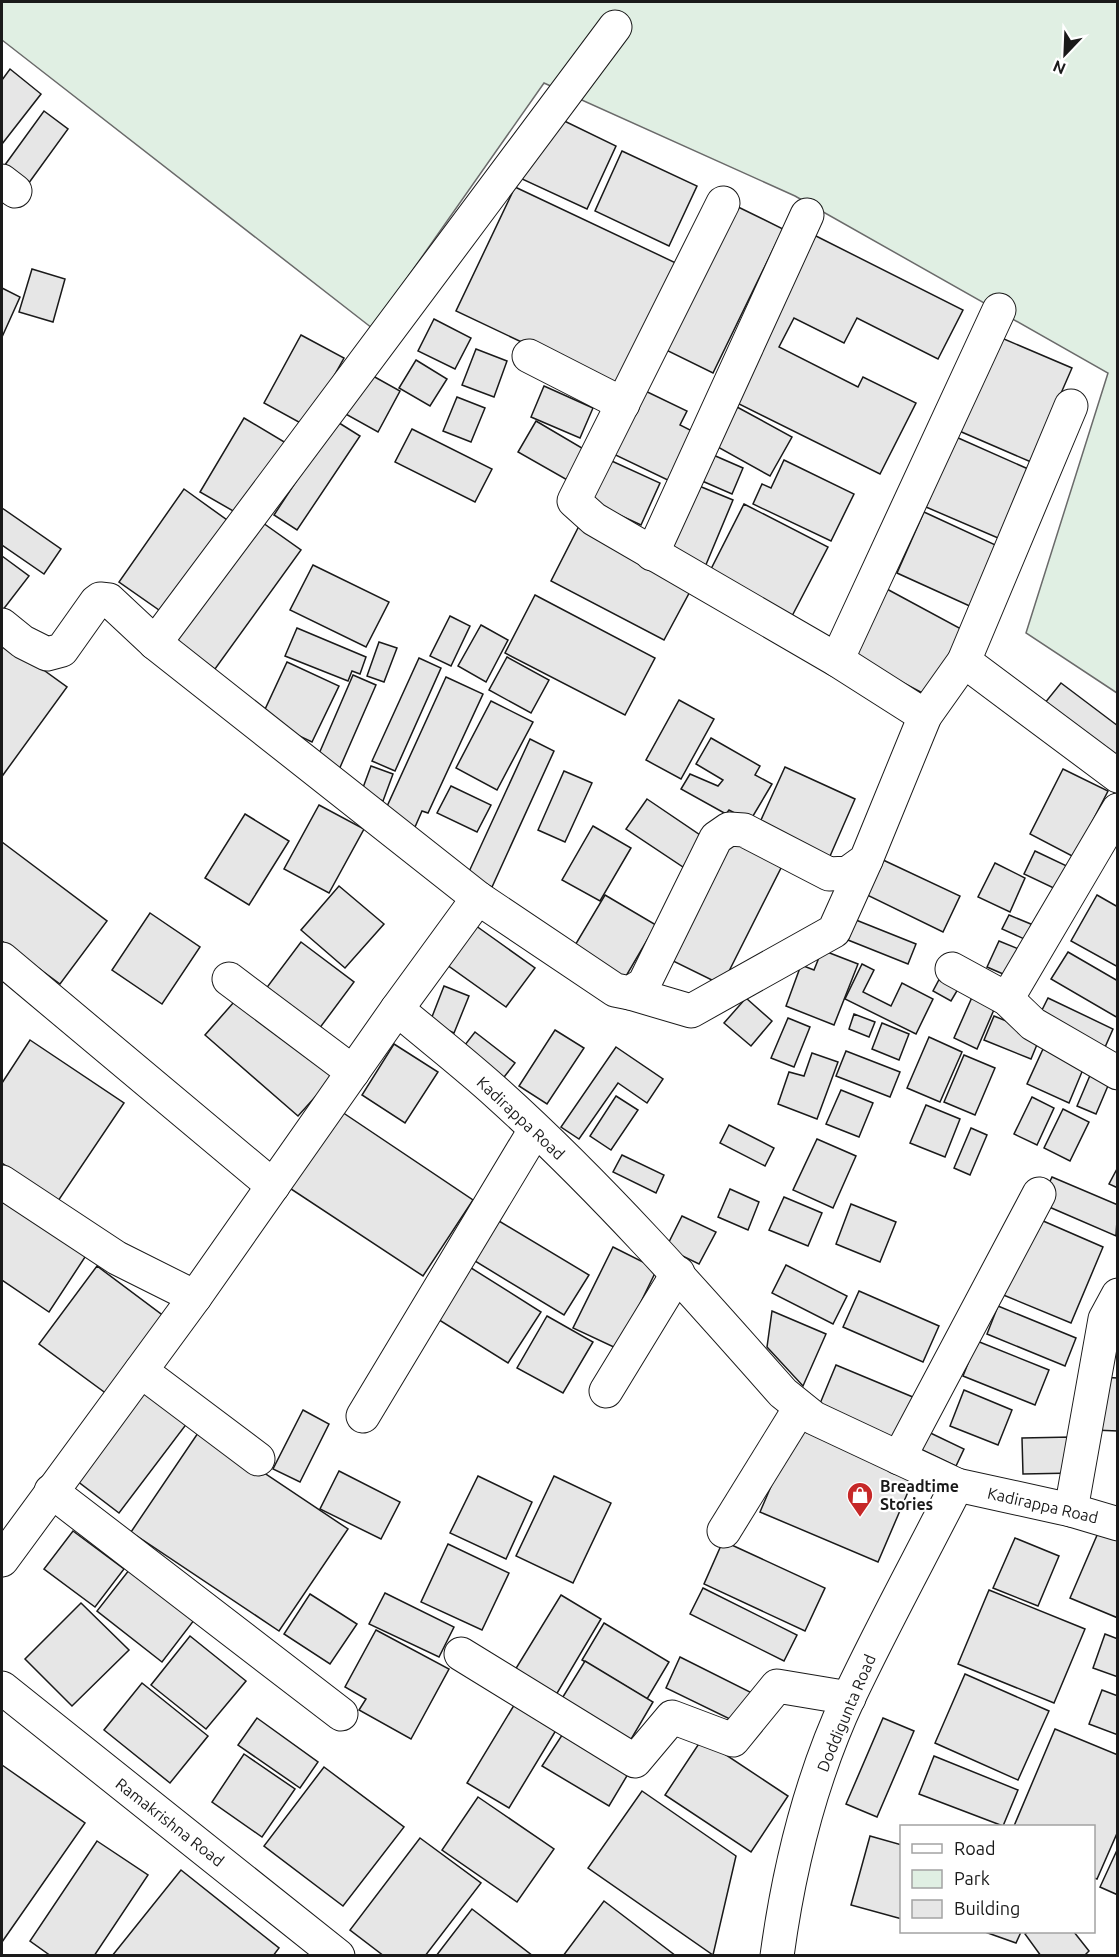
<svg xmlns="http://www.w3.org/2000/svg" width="1119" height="1957" font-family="Ubuntu,sans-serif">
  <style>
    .green { fill: #e0efe3; stroke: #6a6a6a; stroke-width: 1.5 }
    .building { fill: #e6e6e6; stroke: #1a1a1a; stroke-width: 1.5 }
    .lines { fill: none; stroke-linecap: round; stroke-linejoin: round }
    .minor-casing { stroke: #1a1a1a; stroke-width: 35 }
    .tertiary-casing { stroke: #1a1a1a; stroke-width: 35 }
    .minor { stroke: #fff; stroke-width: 33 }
    .tertiary { stroke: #fff; stroke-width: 33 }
    .labels { text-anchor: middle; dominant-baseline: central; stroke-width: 4.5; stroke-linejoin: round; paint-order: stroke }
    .street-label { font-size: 16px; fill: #1a1a1a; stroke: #fff }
    .poi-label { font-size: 16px; font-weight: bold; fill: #1a1a1a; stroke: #fff; text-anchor: start }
  </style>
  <rect width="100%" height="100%" fill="#fff"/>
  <path class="green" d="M2 2H1117V693L1026 633 1108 373 795 196 544 83 372 328 2 40Z"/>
  <g class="building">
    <path d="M10 69 41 94 2 144V80Z"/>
    <path d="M44 111 68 129 23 191 2 169Z"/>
    <path d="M552 115 616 146 587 209 522 179Z"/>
    <path d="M622 151 697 186 669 246 595 211Z"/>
    <path d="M515 187 678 264 619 388 456 311Z"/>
    <path d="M732 204 783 229 713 373 662 348Z"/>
    <path d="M812 234 963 310 938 359 857 318 844 343 794 318 779 347 858 387 863 377 916 403 880 474 729 399Z"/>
    <path d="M32 269 65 279 53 322 19 312Z"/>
    <path d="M2 288 20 297 2 337Z"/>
    <path d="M434 319 471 338 455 369 418 351Z"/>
    <path d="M301 335 344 358 306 426 264 403Z"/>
    <path d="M997 336 1072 368 1031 462 957 430Z"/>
    <path d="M476 349 507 361 494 397 462 385Z"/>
    <path d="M416 360 447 379 430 406 399 388Z"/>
    <path d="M364 371 400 391 378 432 342 412Z"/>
    <path d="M544 386 593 408 580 438 531 417Z"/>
    <path d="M635 386 687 411 680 425 698 434 674 483 605 450Z"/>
    <path d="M457 397 485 408 471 442 443 431Z"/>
    <path d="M737 407 792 437 770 476 716 446Z"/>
    <path d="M244 418 286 443 242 516 200 492Z"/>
    <path d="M336 421 360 436 297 530 274 515Z"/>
    <path d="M536 421 587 451 569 481 518 452Z"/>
    <path d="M412 429 492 469 475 502 395 462Z"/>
    <path d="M956 437 1035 472 1005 541 926 507Z"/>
    <path d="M704 451 743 468 732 494 693 477Z"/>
    <path d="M603 457 660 483 641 525 583 498Z"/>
    <path d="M784 460 854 494 831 541 753 504 762 484 771 488Z"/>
    <path d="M687 481 733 500 705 567 659 548Z"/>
    <path d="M184 489 234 525 169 617 119 582Z"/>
    <path d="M744 504 828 547 792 616 709 573Z"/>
    <path d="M2 508 61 549 44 574 2 545Z"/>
    <path d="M924 512 1002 548 974 608 897 573Z"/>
    <path d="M256 518 301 550 215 669 169 637Z"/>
    <path d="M580 524 694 584 664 640 551 581Z"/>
    <path d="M2 556 29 576 2 611Z"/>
    <path d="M313 565 389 602 366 647 290 610Z"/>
    <path d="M885 588 963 630 928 696 849 654Z"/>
    <path d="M535 595 655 658 625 715 505 653Z"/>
    <path d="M450 616 470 626 451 666 430 656Z"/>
    <path d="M481 625 508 640 486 682 458 666Z"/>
    <path d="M297 628 366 657 360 674 352 671 348 681 285 656Z"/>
    <path d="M2 640 67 687 3 775 2 774Z"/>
    <path d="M379 642 397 648 384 682 367 676Z"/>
    <path d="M507 657 549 680 531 713 489 690Z"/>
    <path d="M419 658 441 668 395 771 372 761Z"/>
    <path d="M287 662 339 686 312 742 261 718Z"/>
    <path d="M353 675 376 685 338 772 315 763Z"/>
    <path d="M446 677 483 694 428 813 422 811 415 827 384 813Z"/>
    <path d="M1061 683 1118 726V760L1044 704Z"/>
    <path d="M679 700 714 719 681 779 646 760Z"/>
    <path d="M491 701 533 722 497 790 456 768Z"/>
    <path d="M711 738 760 766 755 775 772 784 750 821 729 810 726 814 681 789 690 774 718 786 723 780 696 764Z"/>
    <path d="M530 739 554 751 492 887 467 876Z"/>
    <path d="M371 766 393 774 383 801 361 793Z"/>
    <path d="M785 767 855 799 827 863 756 831Z"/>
    <path d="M1063 769 1108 791 1074 857 1030 834Z"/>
    <path d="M564 771 592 783 565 842 538 830Z"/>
    <path d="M451 786 491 805 477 832 437 813Z"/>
    <path d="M647 799 703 837 683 867 626 829Z"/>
    <path d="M319 805 364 829 329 893 284 869Z"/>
    <path d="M245 814 289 841 249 905 205 878Z"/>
    <path d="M593 826 631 848 600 901 562 880Z"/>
    <path d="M729 837 783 864 722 985 669 959Z"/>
    <path d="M2 842 107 921 60 984 2 941Z"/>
    <path d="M1035 851 1071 868 1060 891 1024 874Z"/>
    <path d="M881 859 960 896 943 932 865 894Z"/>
    <path d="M995 863 1025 878 1010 912 978 897Z"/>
    <path d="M339 886 384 924 345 968 301 930Z"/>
    <path d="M605 895 656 925 622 983 571 952Z"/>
    <path d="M1097 895 1118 907V967L1071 941Z"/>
    <path d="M150 913 200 947 162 1004 112 970Z"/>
    <path d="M1009 915 1038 927 1031 942 1002 929Z"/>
    <path d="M856 920 916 944 908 964 848 940Z"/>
    <path d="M472 923 535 968 506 1007 443 962Z"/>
    <path d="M999 941 1021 950 1010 977 987 967Z"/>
    <path d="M301 942 354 982 316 1033 262 994Z"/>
    <path d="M822 950 858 964 834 1025 786 1006 801 965 814 970Z"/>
    <path d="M1068 952 1118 981V1018L1051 979Z"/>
    <path d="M862 964 874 970 863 992 891 1006 902 983 933 999 916 1034 845 999Z"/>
    <path d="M942 974 961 984 951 1001 933 991Z"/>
    <path d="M444 986 469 996 454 1033 430 1022Z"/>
    <path d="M241 994 334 1076 298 1116 205 1035Z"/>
    <path d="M973 995 996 1005 977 1049 954 1038Z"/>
    <path d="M746 998 772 1021 751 1046 724 1023Z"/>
    <path d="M1048 998 1113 1029 1102 1054 1036 1022Z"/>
    <path d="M854 1014 875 1022 869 1037 849 1029Z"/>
    <path d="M994 1016 1041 1035 1031 1059 984 1040Z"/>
    <path d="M788 1018 810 1027 794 1067 771 1058Z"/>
    <path d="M882 1023 909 1034 899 1060 872 1049Z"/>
    <path d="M555 1030 584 1048 547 1104 519 1086Z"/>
    <path d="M475 1032 515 1063 501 1081 461 1050Z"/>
    <path d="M929 1037 962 1052 940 1102 907 1088Z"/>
    <path d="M30 1040 124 1103 54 1207 2 1173 6 1166 2 1163V1083Z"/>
    <path d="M394 1044 438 1072 405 1123 362 1095Z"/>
    <path d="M616 1047 663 1079 647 1103 618 1083 579 1139 561 1127Z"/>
    <path d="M1043 1049 1084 1067 1069 1103 1027 1084Z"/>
    <path d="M846 1051 900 1072 890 1097 836 1076Z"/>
    <path d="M812 1053 838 1062 817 1119 778 1104 789 1072 804 1076Z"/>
    <path d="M964 1055 995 1068 975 1115 944 1102Z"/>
    <path d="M1094 1066 1113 1074 1096 1114 1077 1106Z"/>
    <path d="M841 1090 873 1103 859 1137 826 1124Z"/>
    <path d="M616 1096 638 1110 611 1150 590 1136Z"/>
    <path d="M1032 1097 1054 1108 1037 1145 1014 1134Z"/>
    <path d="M926 1105 960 1119 945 1157 910 1143Z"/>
    <path d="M336 1108 473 1200 423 1276 285 1185Z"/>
    <path d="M1063 1109 1089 1122 1070 1161 1044 1148Z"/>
    <path d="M729 1125 774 1148 765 1166 720 1143Z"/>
    <path d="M971 1128 987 1135 970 1175 954 1168Z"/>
    <path d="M817 1139 856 1156 833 1208 793 1190Z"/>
    <path d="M622 1155 664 1175 656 1193 613 1172Z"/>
    <path d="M1118 1167V1188L1109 1184Z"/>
    <path d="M1052 1177 1118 1205 1116 1236 1040 1203Z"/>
    <path d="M730 1189 759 1202 748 1230 718 1217Z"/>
    <path d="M2 1197 87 1254 49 1312 2 1280Z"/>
    <path d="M784 1197 822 1213 808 1246 769 1230Z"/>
    <path d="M851 1204 896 1222 880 1262 836 1244Z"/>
    <path d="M682 1216 716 1232 699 1264 666 1248Z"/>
    <path d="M1034 1217 1103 1247 1071 1323 1001 1294Z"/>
    <path d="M494 1218 589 1275 564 1315 470 1258Z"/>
    <path d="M613 1247 657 1269 618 1349 573 1328Z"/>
    <path d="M786 1265 847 1296 833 1324 772 1293Z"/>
    <path d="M97 1266 169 1320 111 1397 39 1344Z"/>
    <path d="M468 1266 541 1312 508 1363 436 1318Z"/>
    <path d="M859 1291 939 1326 923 1362 843 1327Z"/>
    <path d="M998 1306 1076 1338 1065 1366 987 1334Z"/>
    <path d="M772 1311 826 1334 803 1386 767 1347Z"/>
    <path d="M547 1316 593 1342 563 1393 517 1368Z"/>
    <path d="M977 1341 1049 1370 1035 1405 963 1376Z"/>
    <path d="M836 1365 920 1400 902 1442 819 1406Z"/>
    <path d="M1096 1377 1118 1378V1431L1094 1430Z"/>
    <path d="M144 1382 191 1418 119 1513 72 1477Z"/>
    <path d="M964 1390 1012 1410 998 1445 950 1426Z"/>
    <path d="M303 1410 329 1424 300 1482 273 1469Z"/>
    <path d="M796 1428 914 1478 878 1562 760 1512Z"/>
    <path d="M920 1428 964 1449 956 1466 912 1445Z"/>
    <path d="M200 1430 348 1529 279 1631 131 1532Z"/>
    <path d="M1072 1437 1074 1473 1023 1474 1022 1438Z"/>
    <path d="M339 1471 400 1502 381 1539 320 1509Z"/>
    <path d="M478 1476 532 1502 506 1559 450 1533Z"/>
    <path d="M554 1476 611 1503 573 1583 516 1556Z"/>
    <path d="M1101 1526 1118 1533V1618L1070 1598Z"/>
    <path d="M73 1531 124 1569 95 1607 44 1569Z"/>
    <path d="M1015 1538 1059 1556 1038 1606 993 1588Z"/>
    <path d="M723 1541 825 1588 805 1631 704 1584Z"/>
    <path d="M448 1544 509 1573 482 1630 421 1602Z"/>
    <path d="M133 1565 198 1615 162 1662 97 1611Z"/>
    <path d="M703 1588 797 1635 784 1661 690 1614Z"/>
    <path d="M989 1590 1085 1629 1054 1703 958 1664Z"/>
    <path d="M385 1593 454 1627 439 1657 369 1624Z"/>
    <path d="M310 1594 357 1624 330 1664 284 1634Z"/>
    <path d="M561 1595 601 1619 556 1695 515 1670Z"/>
    <path d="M81 1603 129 1650 72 1706 25 1659Z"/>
    <path d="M604 1623 669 1662 647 1699 582 1660Z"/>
    <path d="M376 1630 449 1669 411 1739 359 1710 366 1699 345 1687Z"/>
    <path d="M1105 1634 1118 1639V1677L1093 1668Z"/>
    <path d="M190 1636 246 1681 206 1729 151 1685Z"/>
    <path d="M680 1657 752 1693 738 1723 666 1688Z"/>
    <path d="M585 1661 653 1702 630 1741 561 1700Z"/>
    <path d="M965 1674 1049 1711 1018 1780 935 1743Z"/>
    <path d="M142 1683 208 1736 170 1783 104 1730Z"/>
    <path d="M1102 1690 1118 1696V1735L1089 1724Z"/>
    <path d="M519 1697 561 1722 509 1808 467 1783Z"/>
    <path d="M257 1718 318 1762 300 1788 238 1745Z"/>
    <path d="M883 1718 914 1731 877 1817 846 1804Z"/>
    <path d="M566 1729 631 1769 609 1806 542 1766Z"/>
    <path d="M1055 1729 1118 1755V1831L1097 1879 1094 1878V1826H1014Z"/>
    <path d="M702 1739 788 1796 751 1852 665 1795Z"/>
    <path d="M244 1754 295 1789 262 1837 212 1802Z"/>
    <path d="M934 1756 1018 1790 1003 1826 919 1794Z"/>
    <path d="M2 1765 85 1823 2 1942Z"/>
    <path d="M324 1767 404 1827 343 1906 264 1846Z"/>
    <path d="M642 1791 736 1856 713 1955 588 1868Z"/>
    <path d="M478 1797 554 1849 517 1902 442 1850Z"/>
    <path d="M870 1836 902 1845V1919L851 1905Z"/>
    <path d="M420 1838 481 1883 425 1956H384L350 1930Z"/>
    <path d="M97 1841 148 1875 94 1956H51L30 1941Z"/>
    <path d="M1118 1848V1895L1100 1887Z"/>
    <path d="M181 1870 279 1948 273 1956H112Z"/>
    <path d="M604 1901 676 1956H563Z"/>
    <path d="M472 1909 533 1956H436Z"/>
    <path d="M985 1932H1021L1016 1943Z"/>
    <path d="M1028 1932H1074L1089 1951 1084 1956H1041L1025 1934Z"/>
  </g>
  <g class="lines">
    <g class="minor-casing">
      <g id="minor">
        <path d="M2 181 15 191"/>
        <path d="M723 203 574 501 594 519 837 660 925 716"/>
        <path d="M529 356 623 404"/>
        <path d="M652 554 807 215"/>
        <path d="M2 625 23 642 47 654 62 650 96 602 100 599 109 600 155 643 478 898"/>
        <path d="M155 643 615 27"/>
        <path d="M837 660 999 310"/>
        <path d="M964 661 1118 776"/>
        <path d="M2 959 273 1186"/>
        <path d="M952 969 1007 999 1033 1024 1118 1073"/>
        <path d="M229 979 353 1072"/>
        <path d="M630 993 691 1011 834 931 866 860"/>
        <path d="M1007 999 1118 810"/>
        <path d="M397 1009 478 898 615 990 630 993 644 984 716 838 729 829 744 830 829 874 848 873 866 860 925 716 964 661 1071 406"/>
        <path d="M2 1182 117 1258 195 1297 397 1009C430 1037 465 1064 498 1094 600 1186 692 1290 783 1393L814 1418 957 1485 1071 1510 1118 1524"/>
        <path d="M141 1371 258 1459"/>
        <path d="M606 1391 678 1273"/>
        <path d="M363 1416 535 1130"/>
        <path d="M899 1458 1039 1194"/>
        <path d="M51 1491 341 1714"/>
        <path d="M1071 1510 1105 1319 1118 1295"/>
        <path d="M724 1531 800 1408"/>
        <path d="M2 1560 195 1297"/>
        <path d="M461 1654 635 1761 672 1717 733 1740 777 1686 849 1698"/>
        <path d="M777 1956C789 1867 811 1778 849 1697 883 1625 921 1556 957 1485"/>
      </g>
    </g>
    <g class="tertiary-casing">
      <path id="tertiary" d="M2 1688 338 1956"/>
    </g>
    <use href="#minor" class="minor"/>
    <use href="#tertiary" class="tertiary"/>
  </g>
  <defs>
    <g id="shop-pin" transform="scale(1.35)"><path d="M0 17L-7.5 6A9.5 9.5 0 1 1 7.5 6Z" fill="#c62828" stroke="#fff"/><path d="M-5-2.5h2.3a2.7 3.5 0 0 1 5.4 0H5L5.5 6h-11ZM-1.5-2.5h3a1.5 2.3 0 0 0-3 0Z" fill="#fff"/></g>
  </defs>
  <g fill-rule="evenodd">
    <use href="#shop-pin" x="860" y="1495"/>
  </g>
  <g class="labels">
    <g class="street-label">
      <text transform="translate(521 1118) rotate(43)">Kadirappa Road</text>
      <text transform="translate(1043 1505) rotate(13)">Kadirappa Road</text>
      <text transform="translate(846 1713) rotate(-67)">Doddigunta Road</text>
      <text transform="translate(170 1822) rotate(38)">Ramakrishna Road</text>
    </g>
    <g class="poi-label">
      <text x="880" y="1486">Breadtime<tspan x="880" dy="18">Stories</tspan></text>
    </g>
  </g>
  <rect width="1119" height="1957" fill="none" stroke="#1a1a1a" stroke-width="6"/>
  <rect x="900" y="1825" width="195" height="108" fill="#ffffff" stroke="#a3a3a3" stroke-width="1.5"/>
  <rect x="912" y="1844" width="30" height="9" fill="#ffffff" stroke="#a3a3a3" stroke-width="1.5"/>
  <text x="954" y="1855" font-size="18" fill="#1a1a1a">Road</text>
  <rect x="912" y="1870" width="30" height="18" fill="#e0efe3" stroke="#a3a3a3" stroke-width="1.5"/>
  <text x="954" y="1885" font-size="18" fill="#1a1a1a">Park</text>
  <rect x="912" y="1900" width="30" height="18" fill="#e6e6e6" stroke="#a3a3a3" stroke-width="1.5"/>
  <text x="954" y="1915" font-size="18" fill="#1a1a1a">Building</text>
  <g transform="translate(1065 54) rotate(203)" stroke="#ffffff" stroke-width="4.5" paint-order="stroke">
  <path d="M0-4.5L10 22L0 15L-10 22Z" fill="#1a1a1a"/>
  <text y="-9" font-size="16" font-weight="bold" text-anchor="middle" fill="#1a1a1a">N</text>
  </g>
</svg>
